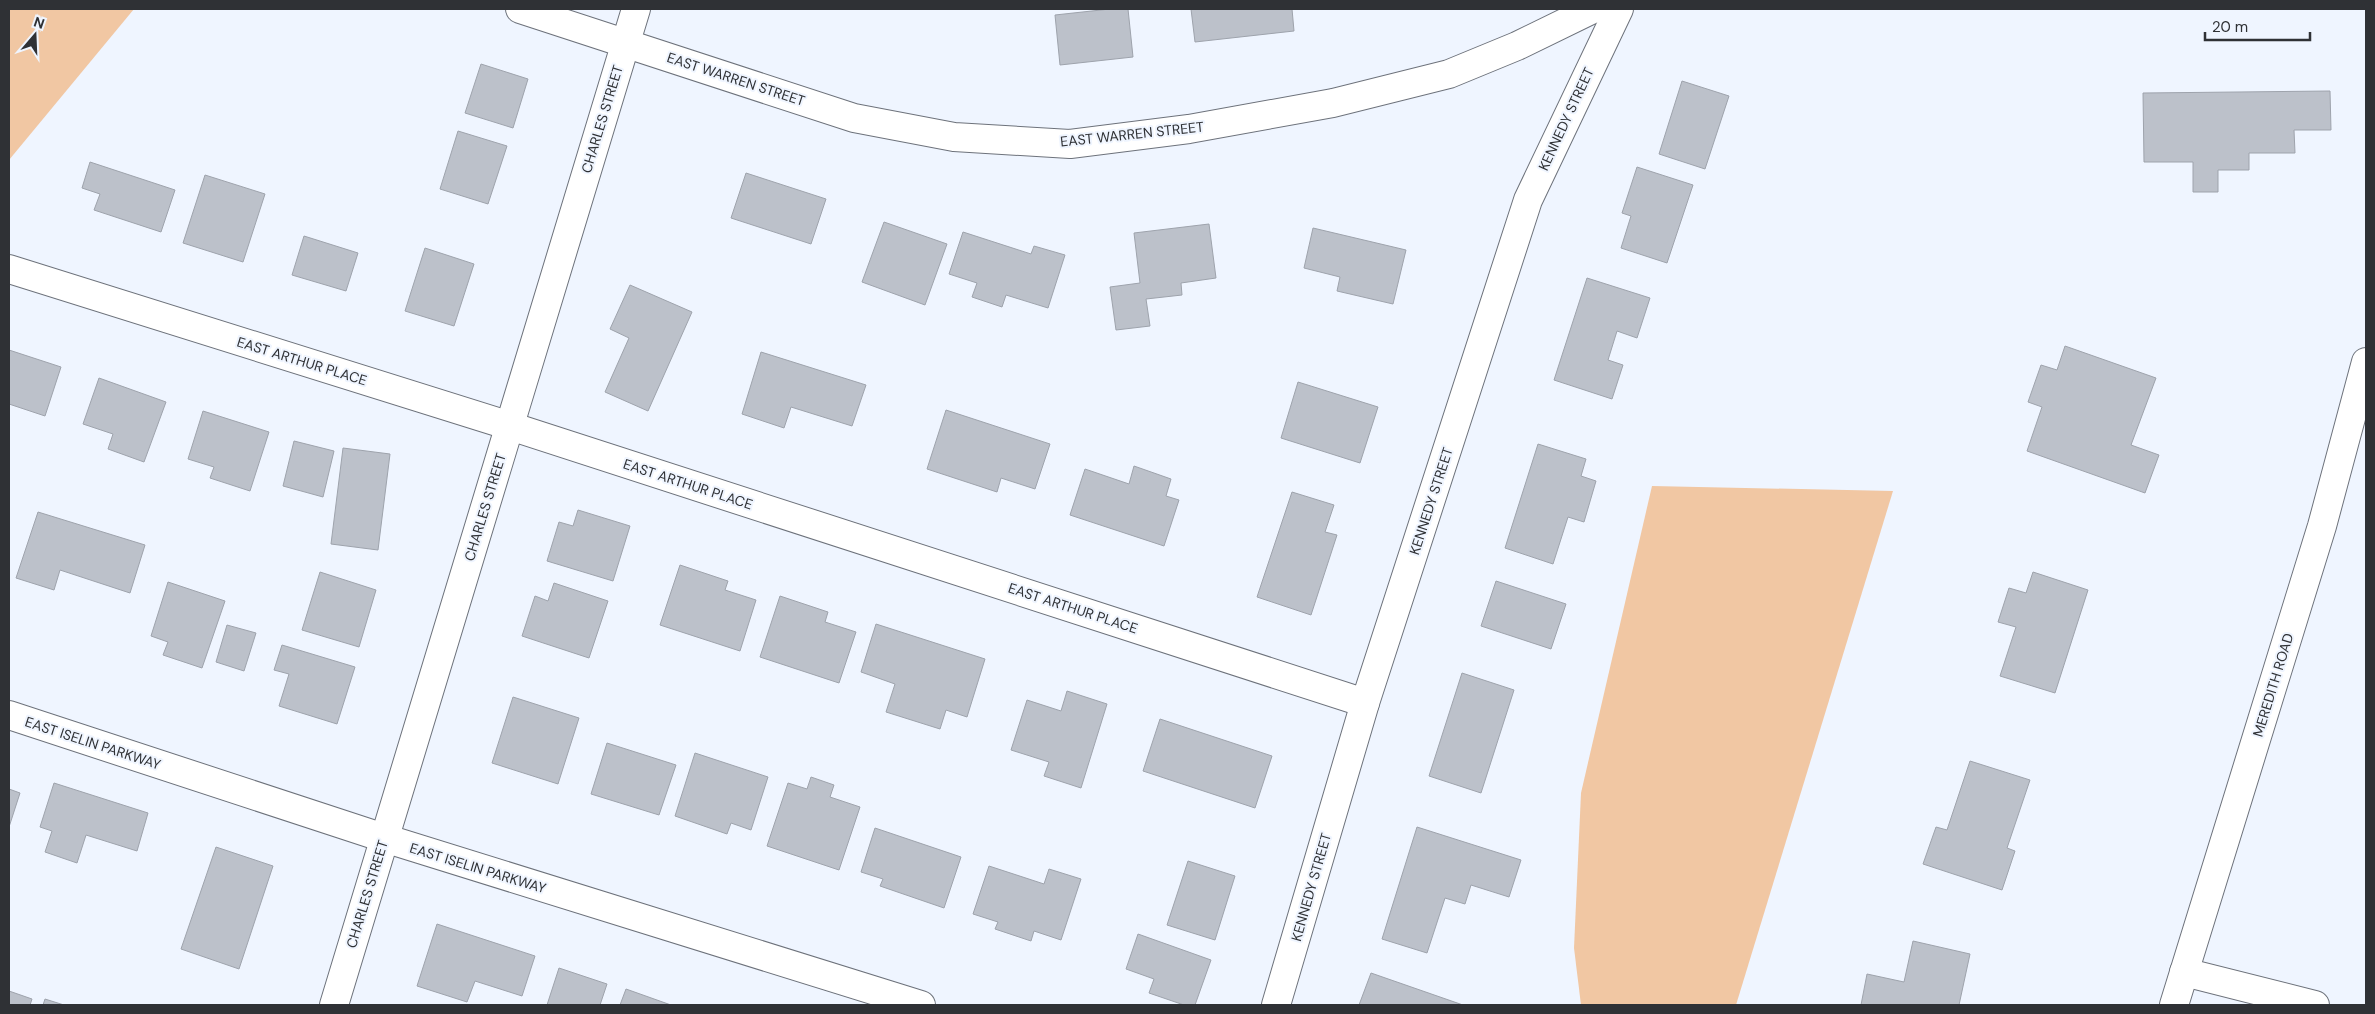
<svg xmlns="http://www.w3.org/2000/svg" width="2375" height="1014" font-family="'DM Sans',sans-serif">
  <style>
    .green { fill: #f1c7a3 }
    .building { fill: #bcc1ca; stroke: #9ea3ac }
    .lines { fill: none; stroke-linecap: round; stroke-linejoin: round }
    .minor-casing { stroke: #6d727b; stroke-width: 30 }
    .minor { stroke: #fff; stroke-width: 28 }
    .labels { text-anchor: middle; dominant-baseline: central; stroke-width: 4; stroke-linejoin: round; paint-order: stroke }
    .street-label { font-size: 14px; fill: #2f3135; stroke: #eff5ff }
  </style>
  <rect width="100%" height="100%" fill="#eff5ff"/>
  <g class="green">
    <path d="M9 9H134L9 160Z"/>
    <path d="M1652 486 1893 491 1736 1005H1581L1574 948 1581 793Z"/>
  </g>
  <g class="building">
    <path d="M1110 9H1128L1133 57 1060 65 1055 15Z"/>
    <path d="M1191 9H1292L1294 31 1195 42Z"/>
    <path d="M481 64 528 79 513 128 465 113Z"/>
    <path d="M1682 81 1729 96 1705 169 1659 154Z"/>
    <path d="M2330 91 2331 130H2294L2295 153H2249V170H2218V192H2193V162H2144L2143 93Z"/>
    <path d="M458 131 507 146 488 204 440 189Z"/>
    <path d="M90 162 175 190 161 232 94 210 100 194 82 188Z"/>
    <path d="M1637 167 1693 185 1667 263 1621 248 1631 216 1622 213Z"/>
    <path d="M746 173 826 199 811 244 731 218Z"/>
    <path d="M205 175 265 194 243 262 183 243Z"/>
    <path d="M884 222 947 244 925 305 862 282Z"/>
    <path d="M1209 224 1216 278 1181 283 1182 295 1146 299 1150 326 1116 330 1110 287 1140 283 1134 233Z"/>
    <path d="M1313 228 1406 250 1393 304 1337 291 1340 277 1304 268Z"/>
    <path d="M963 232 1031 254 1034 246 1065 255 1048 308 1006 295 1002 307 972 297 977 283 949 274Z"/>
    <path d="M304 236 358 253 346 291 292 275Z"/>
    <path d="M425 248 474 264 454 326 405 311Z"/>
    <path d="M1587 278 1650 298 1637 338 1617 331 1608 360 1623 365 1612 399 1554 380Z"/>
    <path d="M630 285 692 312 648 411 605 392 629 338 610 329Z"/>
    <path d="M2065 346 2156 378 2131 445 2159 455 2145 493 2027 451 2042 407 2028 402 2041 365 2057 370Z"/>
    <path d="M9 350 61 367 45 416 9 404Z"/>
    <path d="M761 352 866 385 852 426 791 407 784 428 742 414Z"/>
    <path d="M99 378 166 402 144 462 108 449 113 434 83 424Z"/>
    <path d="M1298 382 1378 407 1360 463 1281 438Z"/>
    <path d="M946 410 1050 444 1035 489 1001 478 997 492 927 469Z"/>
    <path d="M203 411 269 432 250 491 210 478 214 467 188 459Z"/>
    <path d="M294 441 334 451 323 497 283 486Z"/>
    <path d="M1538 444 1586 459 1581 476 1596 481 1584 522 1568 517 1553 564 1505 548Z"/>
    <path d="M343 448 390 454 378 550 331 544Z"/>
    <path d="M1134 466 1171 479 1166 496 1179 500 1164 546 1070 515 1085 469 1129 484Z"/>
    <path d="M1292 492 1334 505 1325 532 1337 535 1311 615 1257 597Z"/>
    <path d="M578 510 630 526 613 581 547 561 559 522 573 526Z"/>
    <path d="M38 512 145 545 130 593 60 570 54 590 16 578Z"/>
    <path d="M680 565 728 581 725 590 756 600 740 651 660 625Z"/>
    <path d="M320 572 376 590 359 647 302 630Z"/>
    <path d="M2033 572 2088 590 2055 693 2000 676 2016 627 1998 622 2009 588 2026 593Z"/>
    <path d="M1496 581 1566 604 1551 649 1481 626Z"/>
    <path d="M168 582 225 601 202 668 163 655 168 642 151 636Z"/>
    <path d="M554 583 608 601 589 658 522 636 535 596 548 601Z"/>
    <path d="M780 596 828 612 825 622 856 632 839 683 760 657Z"/>
    <path d="M876 624 985 659 967 717 946 710 940 729 886 712 895 684 861 672Z"/>
    <path d="M227 625 256 633 244 671 216 662Z"/>
    <path d="M282 645 355 667 337 724 279 706 289 674 274 670Z"/>
    <path d="M1462 673 1514 690 1481 793 1429 776Z"/>
    <path d="M1067 691 1107 704 1081 788 1044 776 1049 762 1011 750 1027 700 1061 711Z"/>
    <path d="M513 697 579 718 558 784 492 763Z"/>
    <path d="M1160 719 1272 756 1255 808 1143 771Z"/>
    <path d="M607 743 676 765 659 815 591 794Z"/>
    <path d="M695 753 768 777 751 830 731 823 727 834 675 816Z"/>
    <path d="M1970 761 2030 780 2007 848 2015 851 2002 890 1923 864 1936 827 1947 830Z"/>
    <path d="M811 777 834 785 830 797 860 807 839 870 767 846 788 783 807 789Z"/>
    <path d="M54 783 148 813 137 851 86 835 77 863 45 852 52 831 40 827Z"/>
    <path d="M9 789 20 793 9 827Z"/>
    <path d="M1417 827 1521 860 1509 897 1471 885 1465 904 1445 898 1427 953 1382 939Z"/>
    <path d="M875 828 961 857 944 908 880 886 883 879 861 872Z"/>
    <path d="M216 847 273 866 239 969 181 949Z"/>
    <path d="M1188 861 1235 876 1215 940 1167 925Z"/>
    <path d="M989 866 1044 884 1049 869 1081 879 1061 940 1034 931 1031 941 995 929 998 922 973 914Z"/>
    <path d="M437 924 535 956 522 996 475 981 467 1002 417 986Z"/>
    <path d="M1138 934 1211 960 1195 1005H1184L1149 993 1154 979 1126 969Z"/>
    <path d="M1913 941 1970 954 1959 1005H1861L1867 974 1904 982Z"/>
    <path d="M559 968 607 984 600 1005H547Z"/>
    <path d="M1371 973 1463 1005H1359Z"/>
    <path d="M626 989 671 1005H620Z"/>
    <path d="M9 991 32 999 30 1005H9Z"/>
    <path d="M45 999 64 1005H43Z"/>
  </g>
  <g class="lines">
    <g class="minor-casing">
      <g id="minor">
        <path d="M520 9 854 118 954 137 1070 144 1189 129 1333 103 1449 74 1517 46 1593 9"/>
        <path d="M9 269 510 426 1365 703"/>
        <path d="M9 715 384 838 921 1005"/>
        <path d="M2184 972 2315 1005"/>
        <path d="M334 1005 636 9"/>
        <path d="M1276 1005 1365 703 1528 200 1619 9"/>
        <path d="M2174 1005 2322 526 2366 362"/>
      </g>
    </g>
    <use href="#minor" class="minor"/>
  </g>
  <g class="labels">
    <g class="street-label">
      <text transform="translate(736 79) rotate(18)">EAST WARREN STREET</text>
      <text transform="translate(602 119) rotate(-73)">CHARLES STREET</text>
      <text transform="translate(1566 119) rotate(-65)">KENNEDY STREET</text>
      <text transform="translate(1132 134) rotate(-6)">EAST WARREN STREET</text>
      <text transform="translate(302 361) rotate(17)">EAST ARTHUR PLACE</text>
      <text transform="translate(688 484) rotate(18)">EAST ARTHUR PLACE</text>
      <text transform="translate(1431 501) rotate(-72)">KENNEDY STREET</text>
      <text transform="translate(485 507) rotate(-73)">CHARLES STREET</text>
      <text transform="translate(1073 608) rotate(18)">EAST ARTHUR PLACE</text>
      <text transform="translate(2273 685) rotate(-73)">MEREDITH ROAD</text>
      <text transform="translate(93 743) rotate(18)">EAST ISELIN PARKWAY</text>
      <text transform="translate(478 868) rotate(17)">EAST ISELIN PARKWAY</text>
      <text transform="translate(1311 887) rotate(-74)">KENNEDY STREET</text>
      <text transform="translate(367 894) rotate(-73)">CHARLES STREET</text>
    </g>
  </g>
  <rect width="2375" height="1014" fill="none" stroke="#2f3135" stroke-width="20"/>
  <g transform="translate(35 35) rotate(19)" stroke="#eff5ff" stroke-width="4" paint-order="stroke">
  <path d="M0-4L9 19L0 12L-9 19Z" fill="#2f3135"/>
  <text y="-8" font-size="14" font-weight="bold" text-anchor="middle" fill="#2f3135">N</text>
  </g>
  <path d="M2205 32v8h105v-8" fill="none" stroke="#2f3135" stroke-width="2.5"/>
  <text x="2212" y="32" font-size="15" fill="#2f3135" stroke="#eff5ff" stroke-width="4" paint-order="stroke">20 m</text>
</svg>
